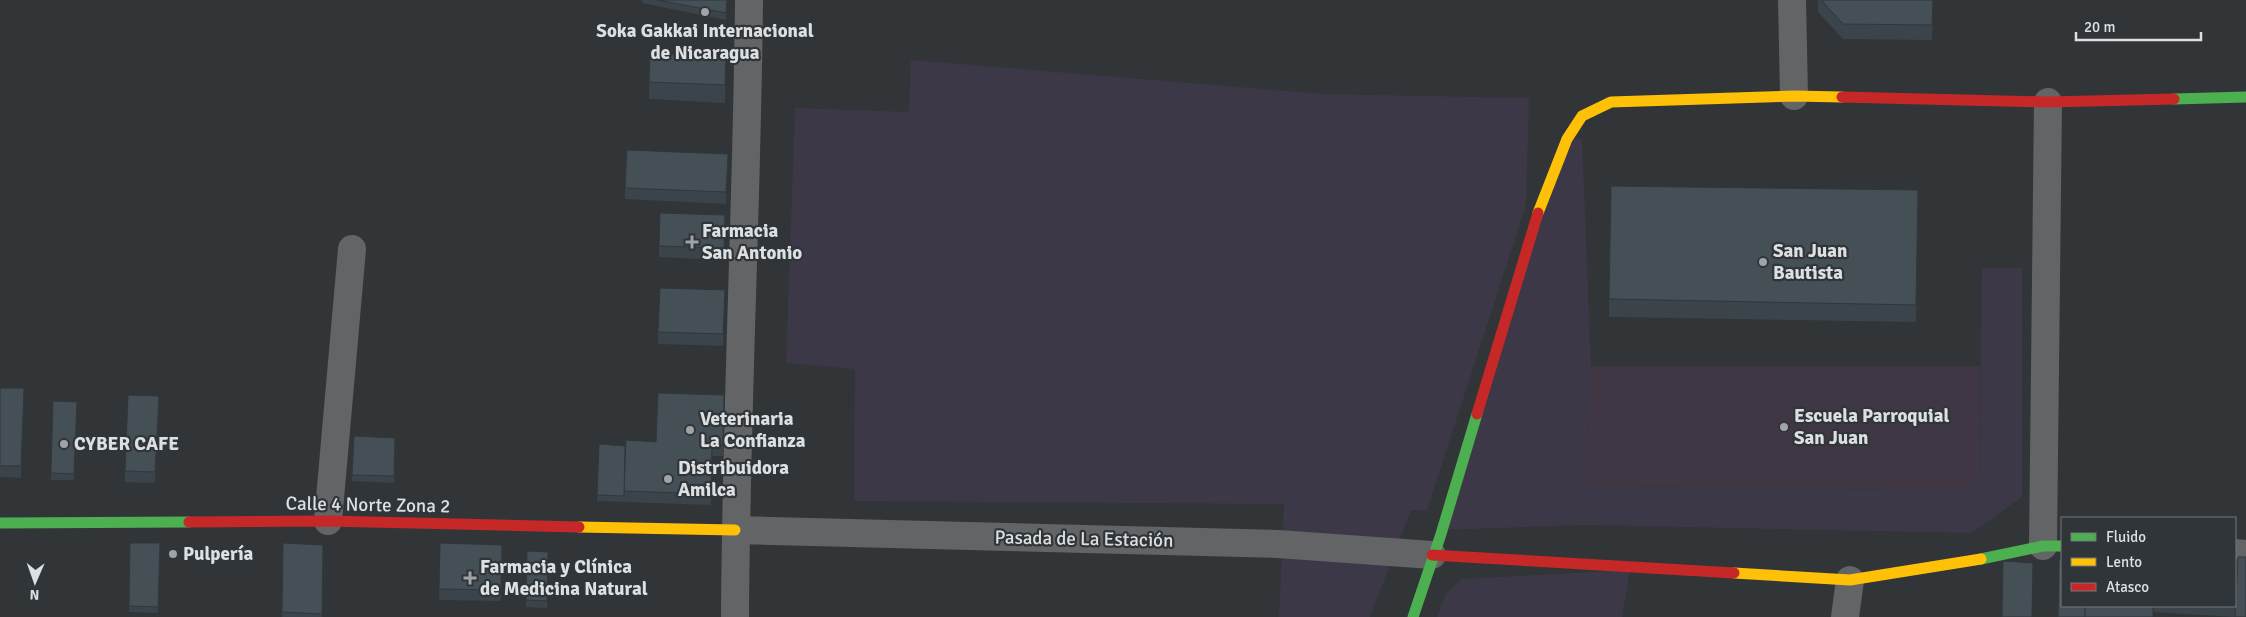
<svg xmlns="http://www.w3.org/2000/svg" width="2246" height="617" font-family="Signika,sans-serif">
  <style>
    .commercial { fill: #3c3847 }
    .education { fill: #403744 }
    .lines { fill: none; stroke-linecap: round; stroke-linejoin: round }
    .street { stroke: #626466; stroke-width: 28 }
    .fast { stroke: #4caf50; stroke-width: 11 }
    .slow { stroke: #ffc107; stroke-width: 11 }
    .jam { stroke: #c62828; stroke-width: 11 }
    .wall { fill: #3b444a }
    .shaded-wall { fill: #30373c }
    .building { fill: #454f56; stroke: #30373c }
    .poi-dot { fill: #a1a4a6; stroke: #303539; stroke-width: 2 }
    .labels { text-anchor: middle; dominant-baseline: central; stroke-width: 4.5; stroke-linejoin: round; paint-order: stroke }
    .poi-label { font-size: 19px; font-weight: bold; fill: #dde0e2; stroke: #303539; text-anchor: start }
    .street-label { font-size: 19px; fill: #dde0e2; stroke: #303539 }
  </style>
  <rect width="100%" height="100%" fill="#323537"/>
  <g class="commercial">
    <path d="M911 60 1322 94 1529 98 1526 205 1427 510H1411L1370 617H1279L1284 504 854 501 855 369 786 363 795 108 909 112Z"/>
    <path d="M1567 138 1582 139 1591 366 1586 487 1979 489 1982 268H2022V497L1972 533 1584 525 1442 530Z"/>
    <path d="M1630 570 1622 617H1437L1445 595 1461 579Z"/>
  </g>
  <path class="education" d="M1591 366H1980L1979 489 1586 487Z"/>
  <g class="lines">
    <g class="street">
      <path d="M1792 0 1794 96"/>
      <path d="M328 521 352 249"/>
      <path d="M735 530 1278 544 1432 555"/>
      <path d="M2043 546 2048 102"/>
      <path d="M2235 553 2246 554"/>
      <path d="M735 617C736 411 747 206 749 0"/>
      <path d="M1845 617 1850 580"/>
    </g>
    <g class="fast">
      <path d="M2174 99 2246 97"/>
      <path d="M0 523 189 522"/>
      <path d="M1981 559 2043 546H2062"/>
      <path d="M1413 617 1441 534 1477 414"/>
    </g>
    <g class="slow">
      <path d="M1538 213 1567 139 1582 116 1611 102 1794 96 1842 97"/>
      <path d="M579 527 735 530"/>
      <path d="M1734 573 1850 580 1981 559"/>
    </g>
    <g class="jam">
      <path d="M1842 97 2048 102 2174 99"/>
      <path d="M1477 414 1538 213"/>
      <path d="M189 522 328 521 579 527"/>
      <path d="M1432 555 1734 573"/>
    </g>
  </g>
  <g class="wall">
    <path d="M642 0H727L726 20 642 3Z"/>
    <path d="M1818 0H1933L1932 40 1843 39 1818 12Z"/>
    <path d="M726 74 725 103 649 99V82Z"/>
    <path d="M728 166 726 204 625 199V188Z"/>
    <path d="M1918 190 1916 322 1609 317V299Z"/>
    <path d="M725 226 724 260 659 257V246Z"/>
    <path d="M725 302 723 346 658 344V332Z"/>
    <path d="M0 388 24 400 21 478 0 477Z"/>
    <path d="M724 395 723 456H712L711 505 597 501V495L625 446 656 442Z"/>
    <path d="M53 401 77 402 74 480H51Z"/>
    <path d="M159 407 155 483 125 482V471Z"/>
    <path d="M395 438 394 483 352 481V475Z"/>
    <path d="M130 543H160L158 613 129 612Z"/>
    <path d="M283 543 323 545 322 617H282Z"/>
    <path d="M440 543 502 545 501 601 439 600Z"/>
    <path d="M527 551 548 552 547 608 526 607Z"/>
    <path d="M2235 560H2237L2235 617 2153 612 2062 606H2235Z"/>
  </g>
  <g class="shaded-wall">
    <path d="M726 57V74L725 103V85Z"/>
    <path d="M728 154V166L726 204V192Z"/>
    <path d="M159 396V407L155 483V472Z"/>
  </g>
  <g class="building">
    <path d="M657 0H727L726 13Z"/>
    <path d="M1821 0H1933L1932 25 1843 24Z"/>
    <path d="M650 53 726 57 725 85 649 82Z"/>
    <path d="M627 150 728 154 726 192 625 188Z"/>
    <path d="M1611 186 1918 190 1916 305 1609 299Z"/>
    <path d="M660 213 725 215 724 248 659 246Z"/>
    <path d="M660 288 725 290 723 334 658 332Z"/>
    <path d="M0 388H24L21 466H0Z"/>
    <path d="M658 393 724 395 723 444H712L711 494 624 491 626 440 656 442Z"/>
    <path d="M128 395 159 396 155 472 125 471Z"/>
    <path d="M53 401 77 402 74 474 51 473Z"/>
    <path d="M354 436 395 438 394 476 352 475Z"/>
    <path d="M599 444 625 446 624 496 597 495Z"/>
    <path d="M130 543H160L158 607 129 606Z"/>
    <path d="M283 543 323 545 322 614 282 612Z"/>
    <path d="M440 543 502 545 501 590 439 589Z"/>
    <path d="M527 551 548 552 547 601 526 600Z"/>
    <path d="M2238 557H2246V617H2235Z"/>
    <path d="M2059 559H2062V606H2085V617H2058Z"/>
    <path d="M2235 560H2237L2236 605H2235Z"/>
    <path d="M2003 561 2033 563 2032 617H2002Z"/>
    <rect x="2085" y="606" width="68" height="11"/>
  </g>
  <g class="poi-dot">
    <circle cx="705" cy="12" r="5"/>
    <path d="M689.5 234.5h5v5h5v5h-5v5h-5v-5h-5v-5h5z"/>
    <circle cx="1763" cy="262" r="5"/>
    <circle cx="1784" cy="427" r="5"/>
    <circle cx="690" cy="430" r="5"/>
    <circle cx="64" cy="444" r="5"/>
    <circle cx="668" cy="479" r="5"/>
    <circle cx="173" cy="554" r="5"/>
    <path d="M467.5 570.5h5v5h5v5h-5v5h-5v-5h-5v-5h5z"/>
  </g>
  <g class="labels">
    <g class="poi-label">
      <text x="705" y="31" text-anchor="middle">Soka Gakkai Internacional<tspan x="705" dy="22">de Nicaragua</tspan></text>
      <text x="702" y="231">Farmacia<tspan x="702" dy="22">San Antonio</tspan></text>
      <text x="1773" y="251">San Juan<tspan x="1773" dy="22">Bautista</tspan></text>
      <text x="1794" y="416">Escuela Parroquial<tspan x="1794" dy="22">San Juan</tspan></text>
      <text x="700" y="419">Veterinaria<tspan x="700" dy="22">La Confianza</tspan></text>
      <text x="74" y="444">CYBER CAFE</text>
      <text x="678" y="468">Distribuidora<tspan x="678" dy="22">Amilca</tspan></text>
      <text x="183" y="554">Pulpería</text>
      <text x="480" y="567">Farmacia y Clínica<tspan x="480" dy="22">de Medicina Natural</tspan></text>
    </g>
    <g class="street-label">
      <text transform="translate(368 505) rotate(1)">Calle 4 Norte Zona 2</text>
      <text transform="translate(1084 539) rotate(1)">Pasada de La Estación</text>
    </g>
  </g>
  <rect x="2061" y="517" width="175" height="90" fill="#303539" stroke="#75797d"/>
  <rect x="2071" y="533" width="25" height="8" fill="#4caf50" stroke="#75797d"/>
  <text x="2106" y="542" font-size="15" fill="#dde0e2">Fluido</text>
  <rect x="2071" y="558" width="25" height="8" fill="#ffc107" stroke="#75797d"/>
  <text x="2106" y="567" font-size="15" fill="#dde0e2">Lento</text>
  <rect x="2071" y="583" width="25" height="8" fill="#c62828" stroke="#75797d"/>
  <text x="2106" y="592" font-size="15" fill="#dde0e2">Atasco</text>
  <g transform="translate(35 582) rotate(182)" stroke="#303539" stroke-width="4" paint-order="stroke">
  <path d="M0-4L9 19L0 12L-9 19Z" fill="#dde0e2"/>
  <text y="-8" font-size="14" font-weight="bold" text-anchor="middle" fill="#dde0e2">N</text>
  </g>
  <path d="M2076 32v8h125v-8" fill="none" stroke="#dde0e2" stroke-width="2.5"/>
  <text x="2084" y="32" font-size="15" fill="#dde0e2" stroke="#303539" stroke-width="4" paint-order="stroke">20 m</text>
</svg>
